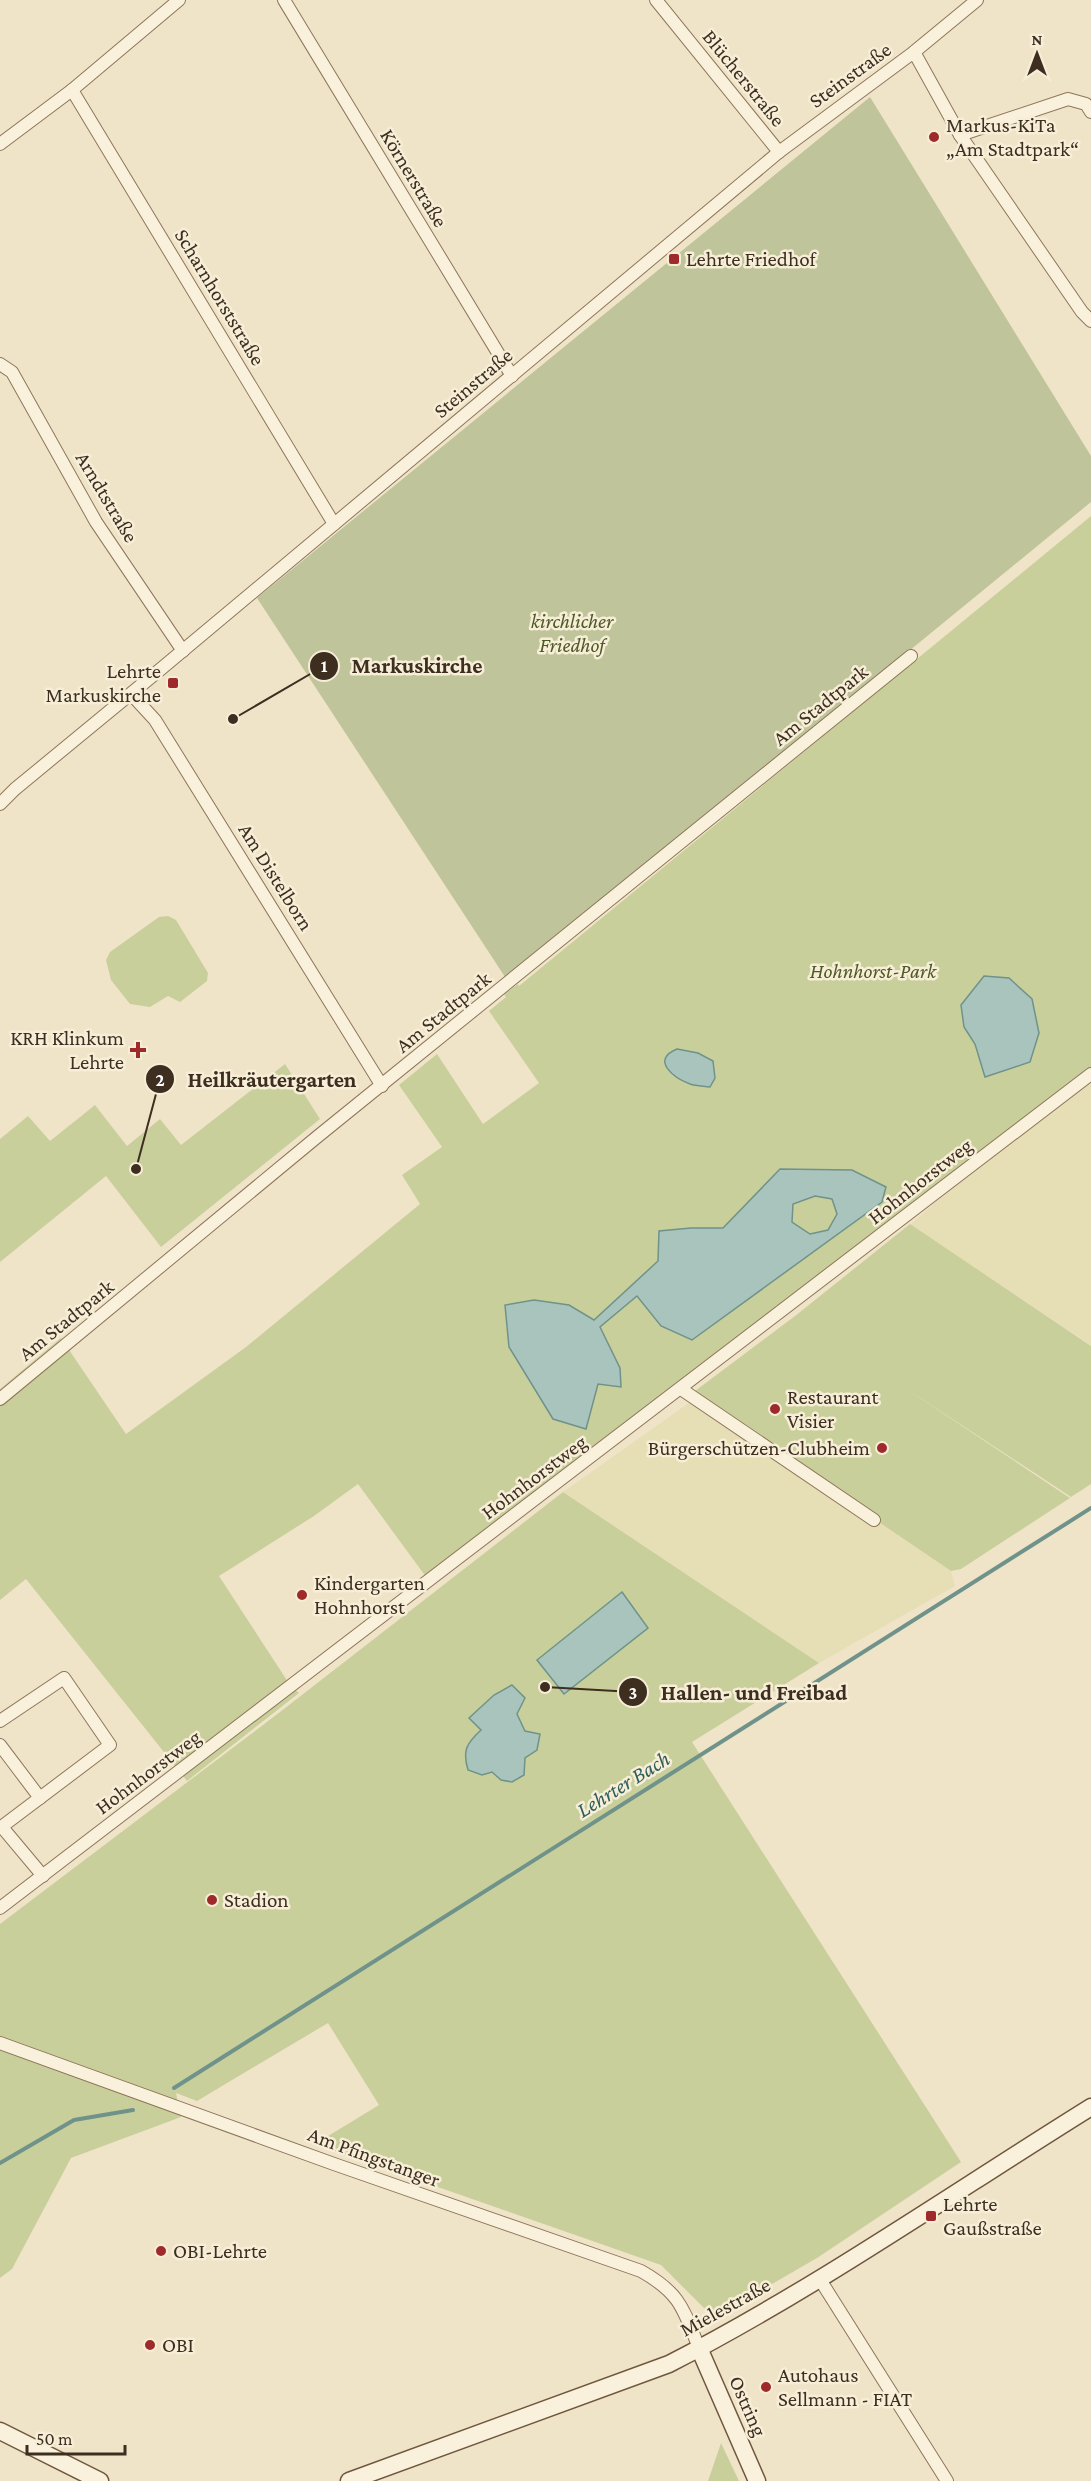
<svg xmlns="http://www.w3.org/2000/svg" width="1091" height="2481" font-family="'Crimson Pro',serif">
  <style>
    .farmland { fill: #e6deb5 }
    .green { fill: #c9cf9b }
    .cemetery { fill: #bfc49a }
    .water { fill: #a9c4bc; stroke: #6f938a; stroke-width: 1.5; fill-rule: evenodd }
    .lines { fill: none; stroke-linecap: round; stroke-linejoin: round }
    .stream { stroke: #6f938a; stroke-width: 4 }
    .street-casing { stroke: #8d765c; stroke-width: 14 }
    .secondary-casing { stroke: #6f573f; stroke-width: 19 }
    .street { stroke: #faf1dc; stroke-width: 12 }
    .secondary { stroke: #faf1dc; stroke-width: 16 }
    .poi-dot { fill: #9e2a2b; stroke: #f7eed8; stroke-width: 2 }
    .labels { text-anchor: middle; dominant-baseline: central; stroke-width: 5; stroke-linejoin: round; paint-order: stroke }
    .street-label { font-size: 21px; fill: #3d2e20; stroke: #f7eed8 }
    .poi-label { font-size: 21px; fill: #3d2e20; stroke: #f7eed8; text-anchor: start }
    .park-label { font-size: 21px; font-style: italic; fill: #4d5a26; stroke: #f7eed8 }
    .water-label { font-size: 22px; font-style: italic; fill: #2f5d5a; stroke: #f7eed8 }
    .leader { fill: none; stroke: #3d2e20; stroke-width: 2 }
    .callout-dot { fill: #3d2e20; stroke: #f7eed8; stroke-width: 2 }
    .mark-label { font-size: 18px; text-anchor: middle; font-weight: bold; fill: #fff }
    .callout-label { font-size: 22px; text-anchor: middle; font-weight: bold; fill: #3d2e20; stroke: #f7eed8; stroke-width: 5; stroke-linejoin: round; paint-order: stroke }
  </style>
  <rect width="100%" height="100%" fill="#f0e4c8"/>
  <g class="farmland">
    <path d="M1091 1080V1345L910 1225 937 1201Z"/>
    <path d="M696 1398 951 1571 955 1586 819 1663 563 1492Z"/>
  </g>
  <g class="green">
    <path d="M1091 516V1070L688 1391 429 1581 358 1484 314 1516 219 1576 290 1685 299 1693 187 1781 26 1579 0 1600V1389L61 1338 126 1434 246 1347 420 1204 402 1175 442 1147 399 1085 437 1054 483 1124 539 1083 489 1011 506 997 504 994 518 984 519 986Z"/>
    <path d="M168 916 176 920 208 973 207 981 180 1002 168 996 150 1007 130 1004 111 980 106 960 110 952 159 917Z"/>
    <path d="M285 1064 320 1119 161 1247 106 1176 0 1262V1139L28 1116 50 1141 95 1105 127 1146 160 1119 181 1145Z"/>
    <path d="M910 1224 1091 1346V1484L1071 1497 899 1384 1070 1498 961 1569 951 1571 696 1398 695 1391 795 1316Z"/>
    <path d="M563 1492 819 1663 692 1742 961 2162 817 2258 722 2313 705 2309 661 2265 315 2144 379 2105 328 2023 197 2101 176 2093 181 2117 71 2158 12 2269 0 2278V1924L280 1712Z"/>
    <path d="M721 2443 739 2481H708Z"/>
  </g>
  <path class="cemetery" d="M870 97 1091 456V502L507 980 257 598Z"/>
  <g class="water">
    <path d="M984 976 1009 978 1032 999 1039 1033 1030 1062 985 1077 975 1044 964 1027 961 1005Z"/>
    <path d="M677 1049 698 1053 713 1061 715 1078 710 1087C703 1086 696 1086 690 1084 674 1078 650 1060 677 1049Z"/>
    <path d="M780 1169 852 1170 886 1187 882 1202 692 1340 661 1326 637 1296 600 1327 620 1368 621 1387 598 1384 586 1429 553 1419 509 1347 505 1305 534 1300 569 1305 594 1320 658 1261 659 1231 691 1228H723ZM815 1196 832 1199 837 1214 828 1230 810 1234 792 1222 793 1204Z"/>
    <path d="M622 1592 648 1628 564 1694 537 1660Z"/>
    <path d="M512 1685 525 1698 517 1714 525 1731 540 1734 537 1750 525 1758 524 1775 512 1782 501 1780 492 1772 482 1775 468 1770C462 1750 467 1743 481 1730L469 1718 494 1695Z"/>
  </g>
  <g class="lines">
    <g class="stream">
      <path d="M174 2088 1091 1508"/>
      <path d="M0 2163 74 2120 133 2110"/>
    </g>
    <g class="street-casing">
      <g id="street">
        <path d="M284 0 512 376"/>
        <path d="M656 0 779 152"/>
        <path d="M914 52 960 135 1082 312 1091 321"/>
        <path d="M72 90 334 524"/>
        <path d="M960 135 1068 99 1086 104 1091 112"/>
        <path d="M0 144 72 90 179 0"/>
        <path d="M0 364 12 372 96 522 183 651"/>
        <path d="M131 694 155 720 382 1086"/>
        <path d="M0 804 15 789 162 668 779 152 914 52 977 0"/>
        <path d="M681 1389 874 1520"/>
        <path d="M0 1399 317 1137 911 656"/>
        <path d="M0 1721 64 1678 110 1745 0 1828"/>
        <path d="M0 1745 40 1798"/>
        <path d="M2 1827 43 1876"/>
        <path d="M0 1908 1091 1074"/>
        <path d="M0 2043 334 2164 641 2271C680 2293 683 2308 699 2348"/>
        <path d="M819 2278 947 2481"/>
      </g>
    </g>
    <g class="secondary-casing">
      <g id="secondary">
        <path d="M699 2348 757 2481"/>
        <path d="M0 2431 100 2481"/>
        <path d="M349 2481 669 2364C815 2289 951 2194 1091 2107"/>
      </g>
    </g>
    <use href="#street" class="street"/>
    <use href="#secondary" class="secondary"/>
  </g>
  <g class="poi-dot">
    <circle cx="934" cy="137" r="6"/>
    <rect x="668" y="253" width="12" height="12" rx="3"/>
    <rect x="167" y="677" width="12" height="12" rx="3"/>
    <path d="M135 1041h6v6h6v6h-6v6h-6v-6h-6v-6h6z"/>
    <circle cx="775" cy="1409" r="6"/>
    <circle cx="882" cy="1448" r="6"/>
    <circle cx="302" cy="1595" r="6"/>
    <circle cx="212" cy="1900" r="6"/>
    <rect x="925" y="2210" width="12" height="12" rx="3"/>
    <circle cx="161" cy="2251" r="6"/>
    <circle cx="150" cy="2345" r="6"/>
    <circle cx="766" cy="2387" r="6"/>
  </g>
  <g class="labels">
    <g class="street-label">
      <text transform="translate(850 75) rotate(-36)">Steinstraße</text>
      <text transform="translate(744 78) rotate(51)">Blücherstraße</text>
      <text transform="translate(414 178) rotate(59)">Körnerstraße</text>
      <text transform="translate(220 297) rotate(59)">Scharnhorststraße</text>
      <text transform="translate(473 383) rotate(-40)">Steinstraße</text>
      <text transform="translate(107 497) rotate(59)">Arndtstraße</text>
      <text transform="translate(820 705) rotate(-39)">Am Stadtpark</text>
      <text transform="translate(276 877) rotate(58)">Am Distelborn</text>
      <text transform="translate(443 1012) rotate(-39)">Am Stadtpark</text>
      <text transform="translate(920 1181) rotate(-38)">Hohnhorstweg</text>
      <text transform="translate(66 1320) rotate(-39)">Am Stadtpark</text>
      <text transform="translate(534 1477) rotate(-37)">Hohnhorstweg</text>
      <text transform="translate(148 1772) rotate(-37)">Hohnhorstweg</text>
      <text transform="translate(374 2157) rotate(20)">Am Pfingstanger</text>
      <text transform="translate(725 2307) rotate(-29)">Mielestraße</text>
      <text transform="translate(748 2406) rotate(66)">Ostring</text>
    </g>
    <g class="poi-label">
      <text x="946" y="125">Markus-KiTa<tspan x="946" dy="24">„Am Stadtpark“</tspan></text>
      <text x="686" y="259">Lehrte Friedhof</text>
      <text x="161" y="671" text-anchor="end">Lehrte<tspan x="161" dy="24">Markuskirche</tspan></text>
      <text x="124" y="1038" text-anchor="end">KRH Klinkum<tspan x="124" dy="24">Lehrte</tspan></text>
      <text x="787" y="1397">Restaurant<tspan x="787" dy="24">Visier</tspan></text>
      <text x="870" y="1448" text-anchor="end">Bürgerschützen-Clubheim</text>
      <text x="314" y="1583">Kindergarten<tspan x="314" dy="24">Hohnhorst</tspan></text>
      <text x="224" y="1900">Stadion</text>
      <text x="943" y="2204">Lehrte<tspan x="943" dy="24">Gaußstraße</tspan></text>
      <text x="173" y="2251">OBI-Lehrte</text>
      <text x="162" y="2345">OBI</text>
      <text x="778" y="2375">Autohaus<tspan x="778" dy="24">Sellmann - FIAT</tspan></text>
    </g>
    <g class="park-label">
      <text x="572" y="621">kirchlicher<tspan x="572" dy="24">Friedhof</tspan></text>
      <text x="873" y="971">Hohnhorst-Park</text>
    </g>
    <g class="water-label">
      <text transform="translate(623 1784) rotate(-32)">Lehrter Bach</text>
    </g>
  </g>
  <path class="leader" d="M233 719L324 666M136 1169L160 1079M545 1687L633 1692"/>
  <g class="callout-dot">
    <circle cx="233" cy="719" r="6"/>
    <circle cx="136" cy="1169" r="6"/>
    <circle cx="545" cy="1687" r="6"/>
    <circle cx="324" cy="666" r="15"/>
    <circle cx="160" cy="1079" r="15"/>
    <circle cx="633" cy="1692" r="15"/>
  </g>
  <g class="mark-label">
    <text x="324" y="672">1</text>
    <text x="160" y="1086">2</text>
    <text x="633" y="1699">3</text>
  </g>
  <g class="callout-label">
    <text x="417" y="673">Markuskirche</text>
    <text x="272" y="1087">Heilkräutergarten</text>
    <text x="754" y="1700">Hallen- und Freibad</text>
  </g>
  <g transform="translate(1037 54)" stroke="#f7eed8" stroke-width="4.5" paint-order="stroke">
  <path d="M0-4.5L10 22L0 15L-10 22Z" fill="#3d2e20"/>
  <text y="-9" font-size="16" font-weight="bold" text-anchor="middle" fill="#3d2e20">N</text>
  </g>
  <path d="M27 2445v9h98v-9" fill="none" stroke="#3d2e20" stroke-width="3"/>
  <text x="36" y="2445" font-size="18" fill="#3d2e20" stroke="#f7eed8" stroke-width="4.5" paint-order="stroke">50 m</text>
</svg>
